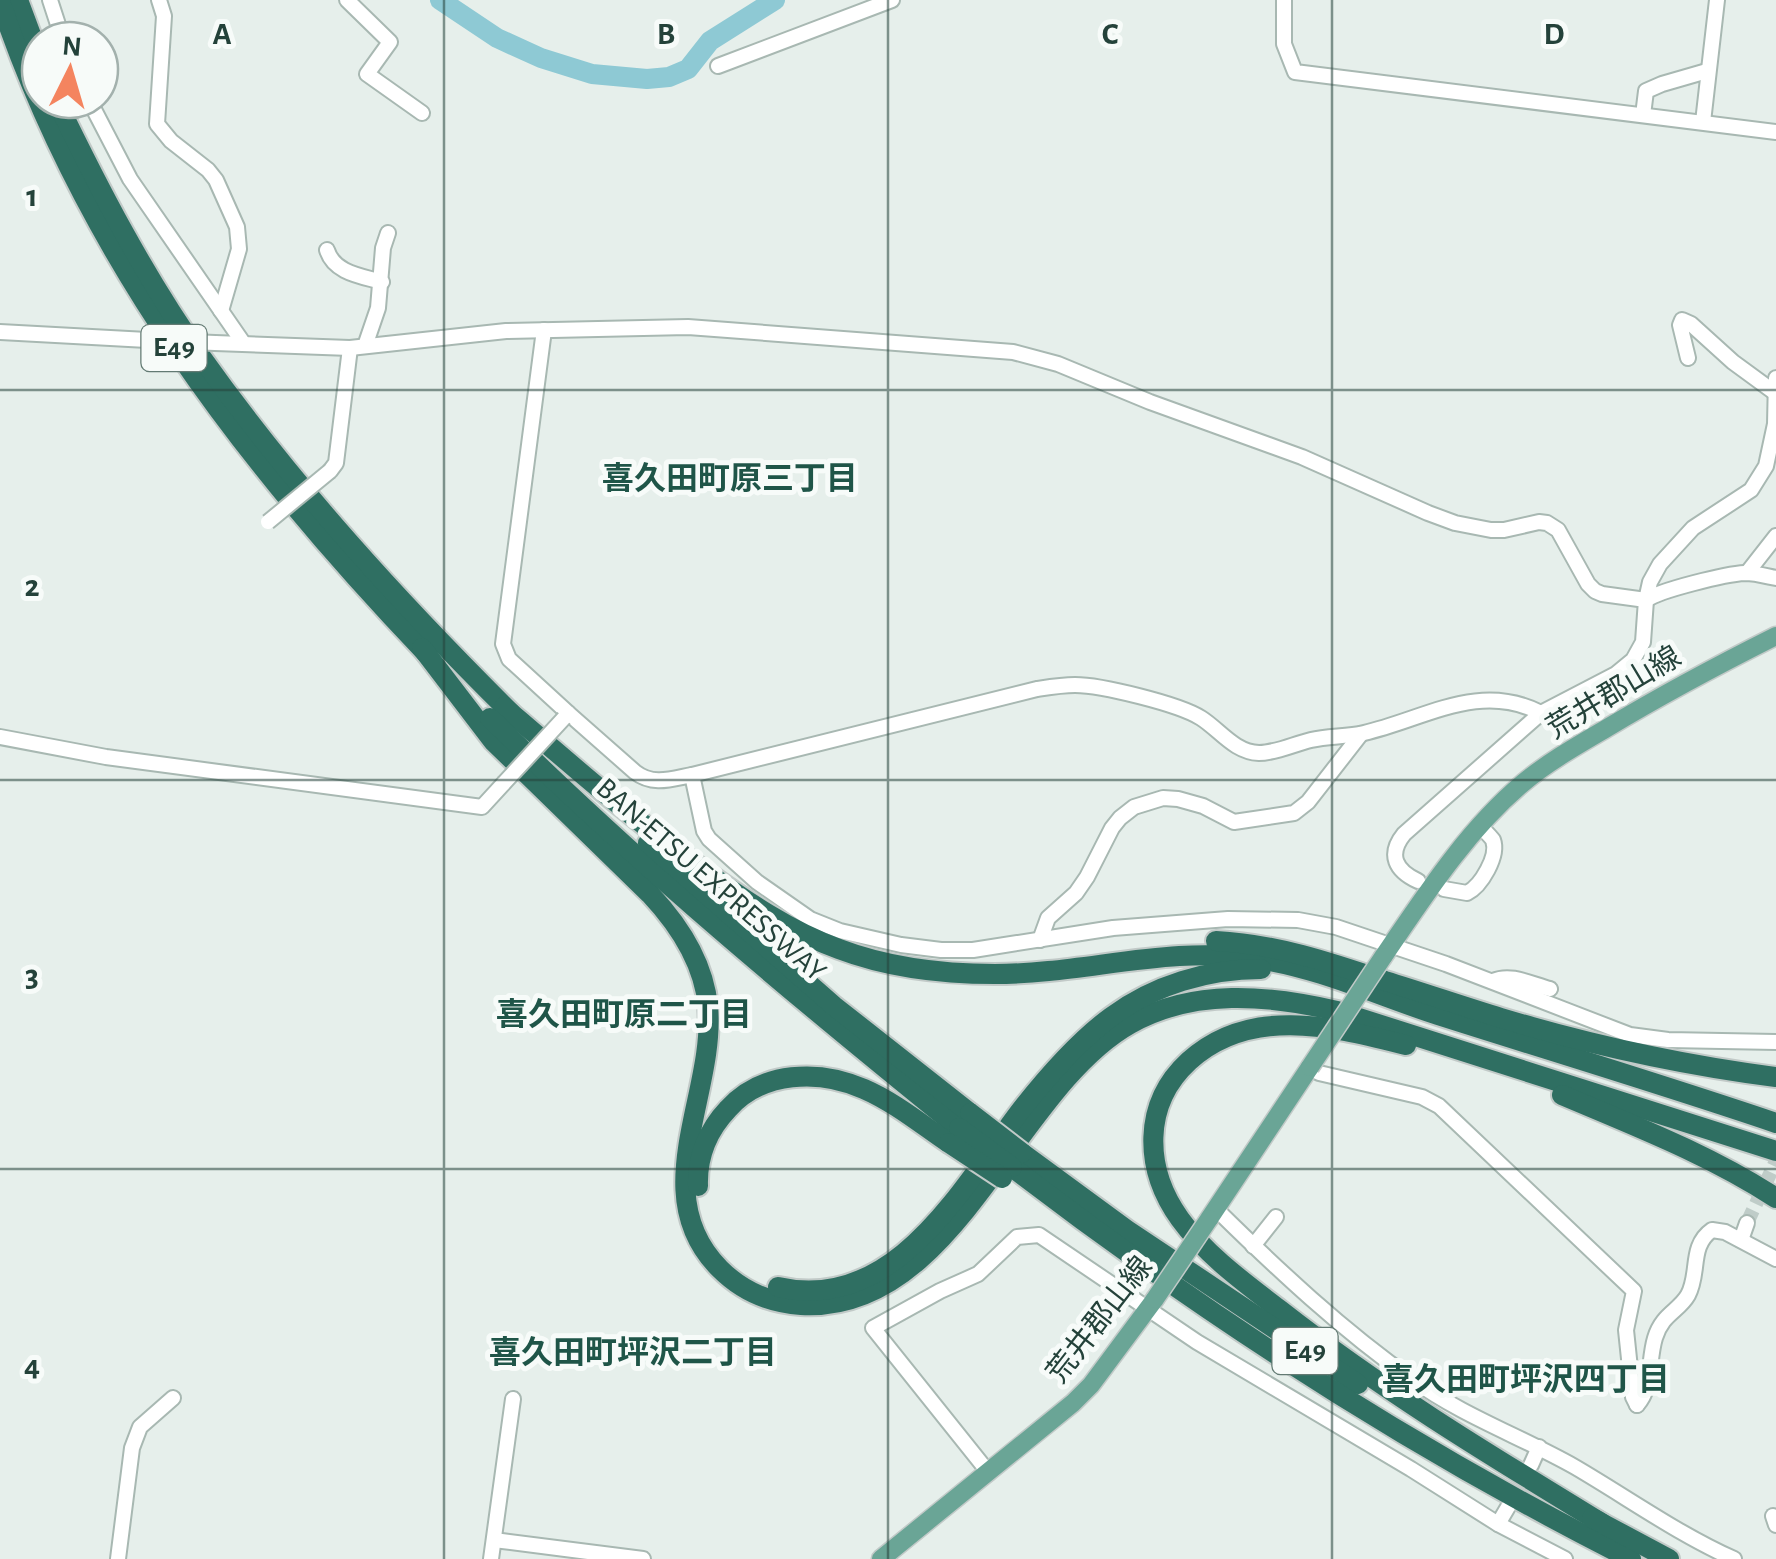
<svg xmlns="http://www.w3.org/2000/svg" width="1776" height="1559" font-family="'Alegreya Sans','Noto Sans JP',sans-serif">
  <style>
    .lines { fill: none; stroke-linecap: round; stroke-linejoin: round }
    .river { stroke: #8ec9d4; stroke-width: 20 }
    .minor-tunnel { stroke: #bfccc8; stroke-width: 14; stroke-dasharray: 14 7; stroke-linecap: butt }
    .minor-casing { stroke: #a8b8b2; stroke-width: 18 }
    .major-casing { stroke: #c2cac8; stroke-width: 21 }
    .highway-casing { stroke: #c2cac8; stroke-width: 24 }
    .minor { stroke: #fff; stroke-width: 14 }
    .major { stroke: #6aa596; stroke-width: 18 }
    .highway { stroke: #2f6f62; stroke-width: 20 }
    .minor-bridge-casing { stroke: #a8b8b2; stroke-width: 18; stroke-linecap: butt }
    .major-bridge-casing { stroke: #c2cac8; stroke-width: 21; stroke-linecap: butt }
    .highway-bridge-casing { stroke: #c2cac8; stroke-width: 24; stroke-linecap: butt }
    .minor-bridge { stroke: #fff; stroke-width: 14 }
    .major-bridge { stroke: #6aa596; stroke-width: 18 }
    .highway-bridge { stroke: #2f6f62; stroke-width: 20 }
    .grid { fill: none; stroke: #24423a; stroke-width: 2.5; stroke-opacity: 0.55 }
    .labels { text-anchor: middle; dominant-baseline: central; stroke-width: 10; stroke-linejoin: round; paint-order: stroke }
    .shield { fill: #f7fbf9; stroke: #637a73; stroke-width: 2.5 }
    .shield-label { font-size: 28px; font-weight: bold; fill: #24423a }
    .street-label { font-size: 30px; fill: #24423a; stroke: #f7fbf9 }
    .neighbourhood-label { font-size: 32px; font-weight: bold; fill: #1f5548; stroke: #f7fbf9 }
    .grid-label { font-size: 32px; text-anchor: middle; font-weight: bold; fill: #24423a; stroke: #f7fbf9; stroke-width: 10; stroke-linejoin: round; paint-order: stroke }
  </style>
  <rect width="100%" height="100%" fill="#e6efeb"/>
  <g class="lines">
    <path class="river" d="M440 0 497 38 541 58 592 74 647 79 669 77 688 69 710 41 775 0"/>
    <path class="minor-tunnel" d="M1747 1223 1776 1161"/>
    <g class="minor-casing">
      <g id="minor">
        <path d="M50 0 63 40"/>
        <path d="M159 0 164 16 157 124 171 141 208 170 216 180 237 227 239 249 221 311"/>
        <path d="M347 0 390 42 367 74 422 113"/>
        <path d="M1284 0V44L1295 72 1776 132"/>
        <path d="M718 66 892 0"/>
        <path d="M89 100 130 179 244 344"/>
        <path d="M1643 115 1646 91 1662 84 1707 71"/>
        <path d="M1703 122 1717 0"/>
        <path d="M327 250C334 273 361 276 382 282"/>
        <path d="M544 330 503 644 509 659 568 713"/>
        <path d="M0 332 147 340"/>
        <path d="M215 343 350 348 506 331 688 327 1013 352 1058 364 1150 402 1302 457 1428 513 1455 523 1491 530H1504L1539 522 1547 523 1558 530 1588 584 1595 591 1602 594 1646 600C1660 590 1726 574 1745 573 1755 573 1766 576 1776 578"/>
        <path d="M365 346 378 308 383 248 388 233"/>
        <path d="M1688 358 1680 325 1682 320 1691 324 1733 362 1774 392"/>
        <path d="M330 471 336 463 350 348"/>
        <path d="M1747 573 1776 536"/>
        <path d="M564 718 568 713 635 772C653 786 671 779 692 775L1037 689C1050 687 1062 685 1075 685 1101 685 1179 704 1201 718 1220 730 1234 752 1259 753 1276 753 1294 744 1311 740 1328 736 1347 737 1364 733 1425 719 1479 681 1541 713"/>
        <path d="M0 737 106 757 482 807 504 783"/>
        <path d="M692 775 704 831 709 839 757 882 810 919 840 931 901 945 941 950H973L1113 928 1228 919 1298 920 1336 927 1446 964 1630 1035 1668 1040 1776 1042"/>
        <path d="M1418 881C1396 871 1387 855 1404 834L1541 713 1616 674 1633 660 1643 642 1646 600 1650 582 1660 564 1693 528 1751 490 1766 466 1775 424 1776 378"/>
        <path d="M1444 889 1467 893C1481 886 1499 856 1493 840 1491 837 1483 829 1480 826"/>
        <path d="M1040 940 1048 918 1076 893 1087 877 1112 828 1120 818 1134 807 1163 798 1178 799 1203 806 1234 822 1294 813 1308 802 1361 734"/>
        <path d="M1493 981C1511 973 1531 984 1550 989"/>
        <path d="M1310 1067 1319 1073 1422 1097 1439 1106 1634 1291 1626 1330 1633 1397 1637 1405"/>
        <path d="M1216 1209C1278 1270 1342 1330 1413 1380 1463 1416 1522 1437 1575 1467 1628 1498 1678 1534 1734 1559"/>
        <path d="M1741 1240 1747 1223"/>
        <path d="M1253 1246 1276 1217"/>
        <path d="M1637 1405C1653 1387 1648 1361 1655 1338 1662 1314 1679 1311 1688 1295 1700 1273 1689 1246 1712 1230L1725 1232 1776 1259"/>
        <path d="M1531 1465 1539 1447"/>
        <path d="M989 1473 873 1328 940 1291 978 1274 1017 1237 1039 1235 1197 1342 1411 1469 1498 1524 1565 1559"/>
        <path d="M1773 1516 1776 1525"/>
        <path d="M1498 1524 1508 1507"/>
        <path d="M494 1540 643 1559"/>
        <path d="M118 1559 132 1448 140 1427 173 1398"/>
        <path d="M491 1559 513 1399"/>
      </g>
    </g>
    <g class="major-casing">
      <g id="major">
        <path d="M1383 957C1424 897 1466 831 1523 783 1548 762 1578 745 1607 728 1662 695 1718 665 1776 636"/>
        <path d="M1209 1219 1310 1067"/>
        <path d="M881 1559 1073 1403 1091 1385 1155 1299"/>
      </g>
    </g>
    <g class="highway-casing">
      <g id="highway">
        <path d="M18 0 40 59"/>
        <path d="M0 1C85 254 245 464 428 655"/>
        <path d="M56 100C99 189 145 278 202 358 293 486 399 602 511 713"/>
        <path d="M422 648 493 741 650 894C680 926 704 963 708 1007 716 1094 645 1194 720 1269 742 1291 770 1303 801 1305 955 1314 1013 1090 1130 1024 1194 988 1268 995 1337 1011L1776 1151"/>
        <path d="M504 707C569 763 633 819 703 870 746 901 789 931 839 949 889 968 942 974 995 974 1084 974 1169 945 1258 959 1320 968 1379 996 1438 1015 1551 1051 1664 1085 1776 1123"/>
        <path d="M490 718C638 865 797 997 959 1128"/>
        <path d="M648 843 834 1006 970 1113"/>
        <path d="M1216 941C1275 944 1329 962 1385 981 1424 993 1462 1006 1501 1018 1591 1045 1683 1065 1776 1077"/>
        <path d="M1406 1045C1333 1027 1251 1005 1189 1061 1142 1104 1144 1169 1180 1219 1206 1255 1245 1283 1280 1310 1382 1390 1493 1457 1603 1524"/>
        <path d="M1562 1095C1635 1126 1710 1155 1776 1198"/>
        <path d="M1022 1153 1127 1230 1358 1384"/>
        <path d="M1012 1167C1206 1316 1413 1449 1631 1559"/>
        <path d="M698 1186C697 1157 708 1130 728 1109 762 1071 819 1069 864 1089 894 1102 921 1124 949 1143"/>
        <path d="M778 1287C895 1314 962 1187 1021 1110 1047 1077 1077 1042 1111 1017 1154 985 1208 969 1261 969"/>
        <path d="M1592 1518 1669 1559"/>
      </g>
    </g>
    <use href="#minor" class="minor"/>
    <use href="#major" class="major"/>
    <use href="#highway" class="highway"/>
    <g class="minor-bridge-casing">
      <g id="minor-bridge">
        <path d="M147 340 215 343"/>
        <path d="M268 522 330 471"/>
        <path d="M504 783 564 718"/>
      </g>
    </g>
    <g class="major-bridge-casing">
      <g id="major-bridge">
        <path d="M1310 1067 1383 957"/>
        <path d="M1155 1299 1209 1219"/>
      </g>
    </g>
    <g class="highway-bridge-casing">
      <g id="highway-bridge">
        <path d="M970 1113 1022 1153"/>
        <path d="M959 1128 1012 1167"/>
        <path d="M949 1143 1002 1178"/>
      </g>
    </g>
    <use href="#minor-bridge" class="minor-bridge"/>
    <use href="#major-bridge" class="major-bridge"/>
    <use href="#highway-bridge" class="highway-bridge"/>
  </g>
  <path class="grid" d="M444 0V1559M888 0V1559M1332 0V1559M0 390H1776M0 780H1776M0 1169H1776"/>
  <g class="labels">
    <g class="shield">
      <rect x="141.5" y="325" width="65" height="46" rx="8"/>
      <rect x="1272.5" y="1328" width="65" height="46" rx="8"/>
    </g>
    <g class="shield-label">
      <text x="174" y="348">E49</text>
      <text x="1305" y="1351">E49</text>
    </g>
    <g class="street-label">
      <text transform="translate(1614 693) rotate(-31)">荒井郡山線</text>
      <text transform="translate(711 880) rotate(41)">BAN-ETSU EXPRESSWAY</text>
      <text transform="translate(1100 1320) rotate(-52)">荒井郡山線</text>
    </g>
    <g class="neighbourhood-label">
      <text x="730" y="479">喜久田町原三丁目</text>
      <text x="624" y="1015">喜久田町原二丁目</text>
      <text x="633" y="1353">喜久田町坪沢二丁目</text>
      <text x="1526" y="1380">喜久田町坪沢四丁目</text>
    </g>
  </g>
  <g class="grid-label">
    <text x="222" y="44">A</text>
    <text x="666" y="44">B</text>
    <text x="1110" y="44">C</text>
    <text x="1554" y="44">D</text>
    <text x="32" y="206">1</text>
    <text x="32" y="596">2</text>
    <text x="32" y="986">3</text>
    <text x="32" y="1376">4</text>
  </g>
  <g transform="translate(70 70) rotate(5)"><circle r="48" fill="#f7fbf9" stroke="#a3b1ad" stroke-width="2.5"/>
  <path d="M0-8L18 38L0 25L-18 38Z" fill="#f4845f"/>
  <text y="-15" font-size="28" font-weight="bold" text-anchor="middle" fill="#24423a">N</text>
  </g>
</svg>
